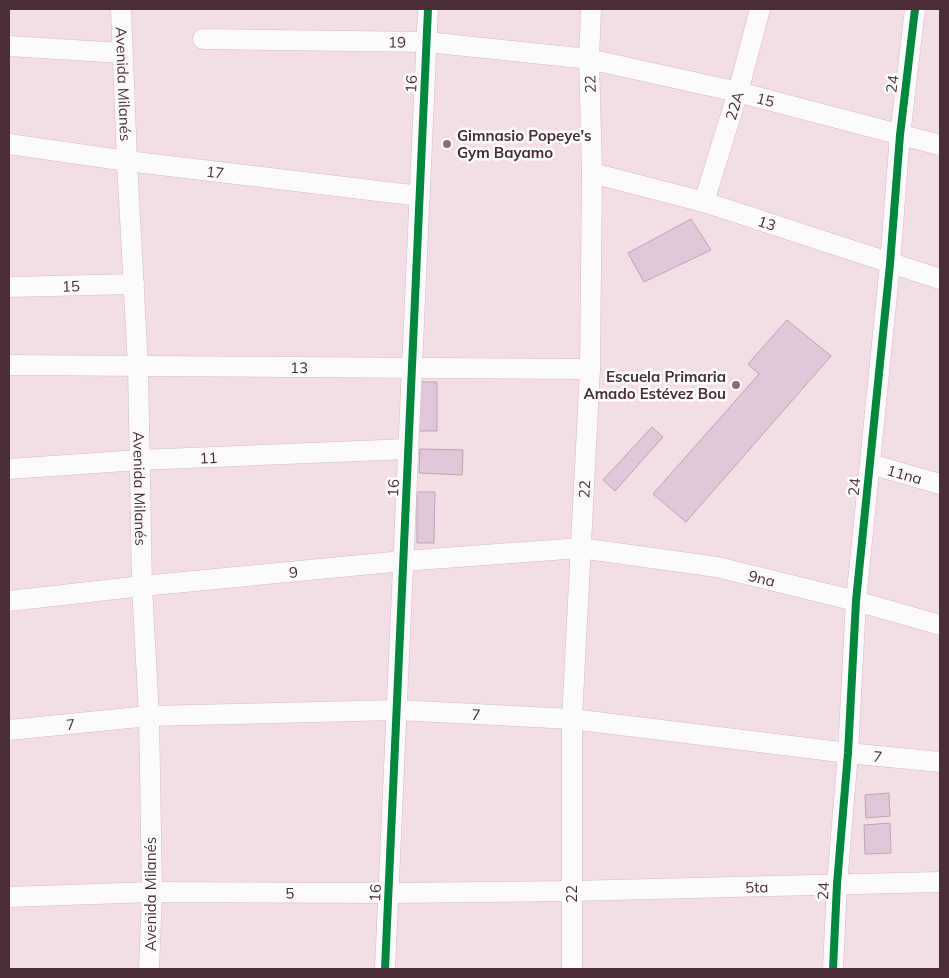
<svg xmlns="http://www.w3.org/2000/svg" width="949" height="978" font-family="Mulish,sans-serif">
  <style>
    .building { fill: #e1c7d7; stroke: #baa7b2 }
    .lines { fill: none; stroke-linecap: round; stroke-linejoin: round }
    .minor-casing { stroke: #d2bcc4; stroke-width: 21 }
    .minor { stroke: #fdfafb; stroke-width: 20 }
    .cycleway-casing { stroke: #fff; stroke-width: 11 }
    .cycleway { stroke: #00873e; stroke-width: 8 }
    .poi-dot { fill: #856c75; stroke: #fff; stroke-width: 2 }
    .labels { text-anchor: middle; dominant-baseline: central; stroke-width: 5; stroke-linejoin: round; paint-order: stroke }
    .street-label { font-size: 15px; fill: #492e38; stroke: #fff }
    .poi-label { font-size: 15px; font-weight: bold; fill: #492e38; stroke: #fff; text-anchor: start }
  </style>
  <rect width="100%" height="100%" fill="#f4dee6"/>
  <g class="building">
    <path d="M691 219 711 250 644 282 628 253Z"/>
    <path d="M787 320 831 356 686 522 653 494 759 374 748 364Z"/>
    <path d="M420 382H437V431H419Z"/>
    <path d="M652 427 663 437 615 491 603 480Z"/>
    <path d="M420 449 463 450 462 475 419 473Z"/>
    <path d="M417 492H435L434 543H417Z"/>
    <path d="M889 793 890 816 866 818 865 795Z"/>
    <path d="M890 823 891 853 865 854 864 825Z"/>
  </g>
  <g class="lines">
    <g class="minor-casing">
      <g id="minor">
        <path id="s1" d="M121 9 127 161 138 367 142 586 149 716 152 892 149 969"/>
        <path id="s2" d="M203 39 427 42 589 59 738 92 940 145"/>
        <path d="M9 46 122 53"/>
        <path id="s3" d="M9 144 127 161 420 196"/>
        <path id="s4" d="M592 173 704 202 940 279"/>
        <path id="s5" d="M704 202 738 92 760 9"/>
        <path id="s6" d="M9 287 134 284"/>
        <path id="s7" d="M9 365 590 369"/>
        <path id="s8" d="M870 464 940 484"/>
        <path id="s9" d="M9 469 139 460 408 449"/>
        <path id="s10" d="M9 601 142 586 403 561 580 548 717 567 856 601 940 625"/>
        <path id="s11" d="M9 730 149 716 397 710 572 719 848 753 940 762"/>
        <path id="s12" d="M9 897 152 892 389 893 571 891 940 882"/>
        <path d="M385 969 428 9"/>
        <path id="s13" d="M572 969V719L590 369 592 173 589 59 591 9"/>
        <path d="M833 969 837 884 848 753 856 601 890 264 900 135 915 9"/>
      </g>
    </g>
    <use href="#minor" class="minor"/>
    <g class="cycleway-casing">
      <g id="cycleway">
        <path d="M385 969 428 9"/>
        <path d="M833 969 837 884 848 753 856 601 890 264 900 135 915 9"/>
      </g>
    </g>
    <use href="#cycleway" class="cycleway"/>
  </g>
  <g class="poi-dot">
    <circle cx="447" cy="144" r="5"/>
    <circle cx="736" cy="385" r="5"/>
  </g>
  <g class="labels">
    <g class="street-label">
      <text stroke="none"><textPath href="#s2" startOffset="194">19</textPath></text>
      <text stroke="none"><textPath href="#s1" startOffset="75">Avenida Milanés</textPath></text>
      <text transform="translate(411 84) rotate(-87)">16</text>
      <text transform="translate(590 84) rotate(-91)">22</text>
      <text transform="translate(892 84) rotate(-83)">24</text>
      <text stroke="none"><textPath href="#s2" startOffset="568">15</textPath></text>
      <text stroke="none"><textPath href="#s5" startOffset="101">22A</textPath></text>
      <text stroke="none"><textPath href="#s3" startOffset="208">17</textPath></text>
      <text stroke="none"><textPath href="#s4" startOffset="182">13</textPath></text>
      <text stroke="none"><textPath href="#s6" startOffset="62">15</textPath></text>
      <text stroke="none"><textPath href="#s7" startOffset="290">13</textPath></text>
      <text stroke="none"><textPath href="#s9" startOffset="200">11</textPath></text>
      <text stroke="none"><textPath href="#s8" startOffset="36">11na</textPath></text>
      <text transform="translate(854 487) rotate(-84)">24</text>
      <text transform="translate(393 488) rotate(-87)">16</text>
      <text stroke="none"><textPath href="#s1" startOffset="480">Avenida Milanés</textPath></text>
      <text stroke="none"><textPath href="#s13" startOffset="480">22</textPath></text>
      <text stroke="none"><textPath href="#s10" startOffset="286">9</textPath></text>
      <text stroke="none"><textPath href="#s10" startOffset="758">9na</textPath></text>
      <text stroke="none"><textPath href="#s11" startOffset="468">7</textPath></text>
      <text stroke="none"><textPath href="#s11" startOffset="62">7</textPath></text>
      <text stroke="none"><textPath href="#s11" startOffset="872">7</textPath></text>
      <text stroke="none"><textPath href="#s12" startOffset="748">5ta</textPath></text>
      <text transform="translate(823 891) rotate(-87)">24</text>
      <text stroke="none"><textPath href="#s12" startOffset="281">5</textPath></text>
      <text transform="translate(375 893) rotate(-87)">16</text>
      <text transform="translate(150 894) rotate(-90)">Avenida Milanés</text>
      <text transform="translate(571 894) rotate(-90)">22</text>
    </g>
    <g class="poi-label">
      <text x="457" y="135">Gimnasio Popeye's<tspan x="457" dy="17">Gym Bayamo</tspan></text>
      <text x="726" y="376" text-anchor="end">Escuela Primaria<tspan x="726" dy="17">Amado Estévez Bou</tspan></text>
    </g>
  </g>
  <rect width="949" height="978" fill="none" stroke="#492e38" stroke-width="20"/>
</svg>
